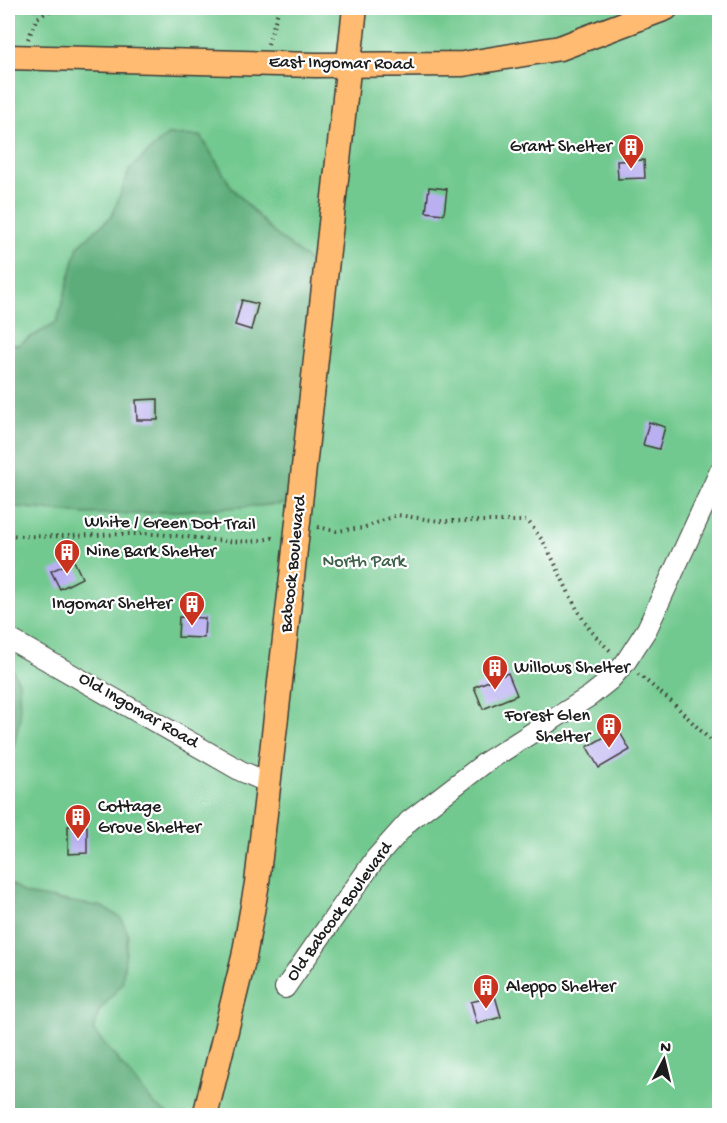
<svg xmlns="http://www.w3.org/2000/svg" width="727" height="1123" font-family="'Gochi Hand',sans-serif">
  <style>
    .green { fill: #72c98f; stroke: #477256; stroke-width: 1.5 }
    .forest { fill: #5dad7a; stroke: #3c644b; stroke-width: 1.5 }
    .building { fill: #bab0f1 }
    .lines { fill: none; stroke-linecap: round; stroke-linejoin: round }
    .minor-casing { stroke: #3c3a36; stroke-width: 22 }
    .major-casing { stroke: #3c3a36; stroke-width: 27 }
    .path { stroke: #3c3a36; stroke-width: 4; stroke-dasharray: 1.5 4.5; stroke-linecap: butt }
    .minor { stroke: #fff; stroke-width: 20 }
    .major { stroke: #ffbb71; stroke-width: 24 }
    .major-bridge-casing { stroke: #3c3a36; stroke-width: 27; stroke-linecap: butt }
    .major-bridge { stroke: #ffbb71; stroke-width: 24 }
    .labels { text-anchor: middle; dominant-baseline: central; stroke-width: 4.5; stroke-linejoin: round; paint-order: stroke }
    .street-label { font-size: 18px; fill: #1c1c1c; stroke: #fff }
    .poi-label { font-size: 18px; fill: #1c1c1c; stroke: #fff; text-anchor: start }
    .park-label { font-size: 18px; fill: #3e614a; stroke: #fff }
  </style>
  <rect width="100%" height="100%" fill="#fff"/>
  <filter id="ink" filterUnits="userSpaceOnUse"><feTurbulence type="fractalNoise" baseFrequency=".0167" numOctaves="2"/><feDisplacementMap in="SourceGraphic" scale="12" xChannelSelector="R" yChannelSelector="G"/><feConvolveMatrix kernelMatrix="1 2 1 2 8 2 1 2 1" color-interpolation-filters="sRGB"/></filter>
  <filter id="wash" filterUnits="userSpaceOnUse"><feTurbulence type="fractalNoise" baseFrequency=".008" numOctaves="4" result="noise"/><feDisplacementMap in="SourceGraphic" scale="24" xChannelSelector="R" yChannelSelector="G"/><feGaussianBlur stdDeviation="1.35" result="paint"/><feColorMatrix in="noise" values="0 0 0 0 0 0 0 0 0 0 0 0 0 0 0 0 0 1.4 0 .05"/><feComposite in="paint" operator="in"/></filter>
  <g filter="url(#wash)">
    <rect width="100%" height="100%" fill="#f3e5cc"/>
    <rect class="green" x="8" y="8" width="711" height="1107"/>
    <g class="forest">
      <path d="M167 135 201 136 232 188 273 232 326 274 300 503 135 514H85L8 506V343L18 345 57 322 78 246 112 216 130 169Z"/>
      <path d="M8 663 19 682 20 718 8 772Z"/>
      <path d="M8 882 24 894 103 907 121 918 128 934 122 984 99 1011 93 1030 155 1105 170 1115H8Z"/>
    </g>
    <g id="blocks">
      <g class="building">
        <path d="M644 160 645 178 618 179 617 161Z"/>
        <path d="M429 187 447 189 444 214 426 212Z"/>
        <path d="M242 300 258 304 251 330 235 325Z"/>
        <path d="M158 399V420H137L136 400Z"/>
        <path d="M649 422 665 427 659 449 643 445Z"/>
        <path d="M74 561 82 578 60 589 51 571Z"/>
        <path d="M179 617 205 618 204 638 178 637Z"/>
        <path d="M508 673 517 695 483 709 474 687Z"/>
        <path d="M618 729 630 750 599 768 587 747Z"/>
        <path d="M68 826H87V853L68 854Z"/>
        <path d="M495 996 501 1017 477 1024 471 1002Z"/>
      </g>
    </g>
  </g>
  <g filter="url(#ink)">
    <use href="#blocks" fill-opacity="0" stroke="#3c3a36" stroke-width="1.5"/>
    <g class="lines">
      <g class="minor-casing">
        <g id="minor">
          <path d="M8 638 241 771 269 783"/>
          <path d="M285 988 375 859 409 821 486 762 590 696 610 680 625 663 647 629 720 471"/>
        </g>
      </g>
      <g class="major-casing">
        <g id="major">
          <path d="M8 57 316 65 463 64 560 48 666 8"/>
          <path d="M300 503 355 8"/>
          <path d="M205 1116 244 957 257 883 291 586"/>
        </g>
      </g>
      <g class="path">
        <path d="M28 39 37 18 55 8"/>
        <path d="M268 44 279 8"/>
        <path d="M318 527 336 531 363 528 397 515 439 521H528C535 531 544 541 549 552 569 590 578 624 612 652"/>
        <path d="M8 535C55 539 103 533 151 534 193 535 235 548 276 537"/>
        <path d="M638 674 673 703 720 750"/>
      </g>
      <use href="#minor" class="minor"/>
      <use href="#major" class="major"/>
      <g class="major-bridge-casing">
        <path id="major-bridge" d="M291 586 300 503"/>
      </g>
      <use href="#major-bridge" class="major-bridge"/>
    </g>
  </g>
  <defs>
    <g id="building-pin" transform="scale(1.35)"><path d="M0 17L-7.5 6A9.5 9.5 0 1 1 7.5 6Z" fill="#c8321e" stroke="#fff"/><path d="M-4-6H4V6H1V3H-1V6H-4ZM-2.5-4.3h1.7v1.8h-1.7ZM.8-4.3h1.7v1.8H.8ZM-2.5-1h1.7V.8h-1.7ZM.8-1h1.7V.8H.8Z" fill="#fff"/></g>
  </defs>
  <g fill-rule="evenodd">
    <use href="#building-pin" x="631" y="147"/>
    <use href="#building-pin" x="67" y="552"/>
    <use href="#building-pin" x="192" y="604"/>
    <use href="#building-pin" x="495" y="668"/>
    <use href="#building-pin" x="609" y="726"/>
    <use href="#building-pin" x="78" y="817"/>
    <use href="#building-pin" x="486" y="987"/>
  </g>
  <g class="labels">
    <g class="street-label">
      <text transform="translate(341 64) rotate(1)">East Ingomar Road</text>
      <text transform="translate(170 524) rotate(1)">White / Green Dot Trail</text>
      <text transform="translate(294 564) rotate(-84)">Babcock Boulevard</text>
      <text transform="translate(138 711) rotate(30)">Old Ingomar Road</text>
      <text transform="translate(340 912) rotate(-54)">Old Babcock Boulevard</text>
    </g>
    <g class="poi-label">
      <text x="612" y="147" text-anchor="end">Grant Shelter</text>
      <text x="86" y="552">Nine Bark Shelter</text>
      <text x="172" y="604" text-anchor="end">Ingomar Shelter</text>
      <text x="514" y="668">Willows Shelter</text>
      <text x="590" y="716" text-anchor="end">Forest Glen<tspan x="590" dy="21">Shelter</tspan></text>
      <text x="98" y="807">Cottage<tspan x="98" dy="21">Grove Shelter</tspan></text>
      <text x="506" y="987">Aleppo Shelter</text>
    </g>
    <g class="park-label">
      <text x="364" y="562">North Park</text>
    </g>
  </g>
  <rect width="727" height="1123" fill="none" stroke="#fff" stroke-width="30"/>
  <g transform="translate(664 1060) rotate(7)" stroke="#ffffff" stroke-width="4.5" paint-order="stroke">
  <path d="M0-4.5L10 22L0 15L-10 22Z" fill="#1c1c1c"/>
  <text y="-9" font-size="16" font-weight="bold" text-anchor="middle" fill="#1c1c1c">N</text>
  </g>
</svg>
